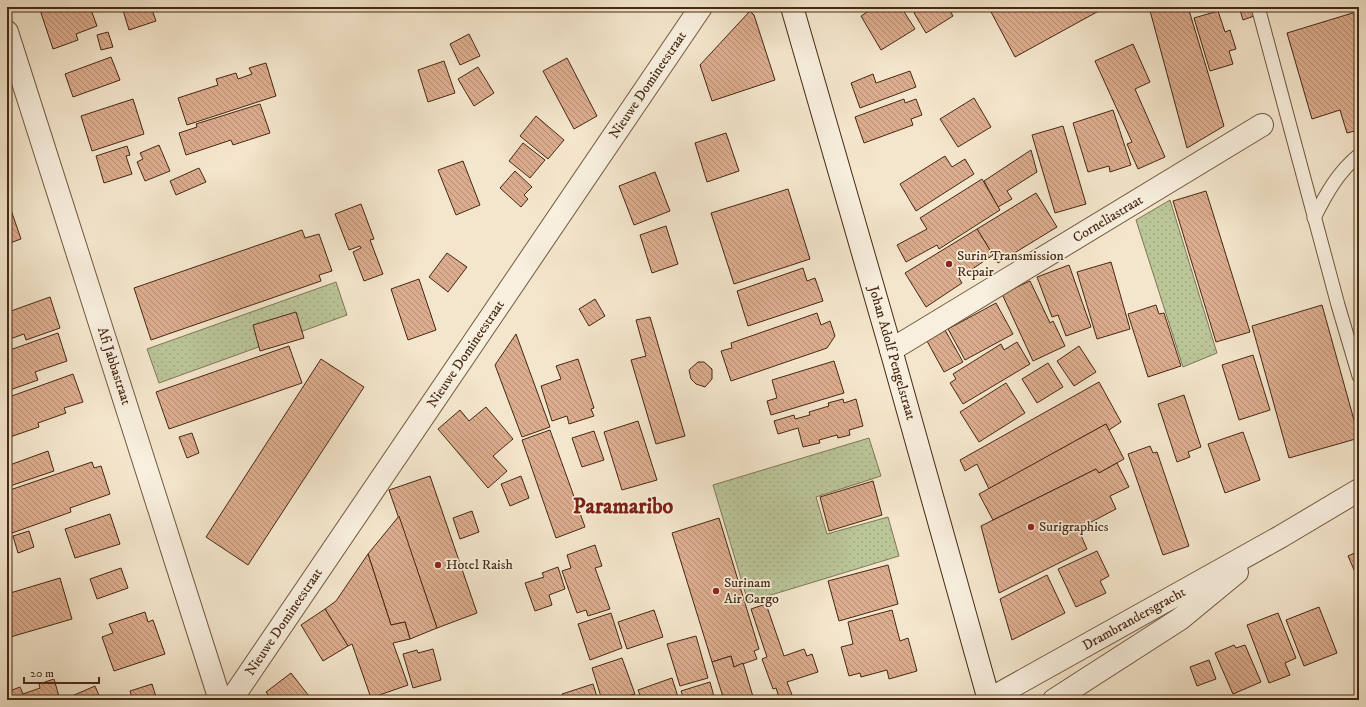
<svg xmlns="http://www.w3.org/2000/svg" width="1366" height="707" font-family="'IM FELL DW Pica',serif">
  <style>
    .grass { fill: url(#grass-dots); stroke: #807756 }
    .building { fill: url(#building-back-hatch); stroke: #462913 }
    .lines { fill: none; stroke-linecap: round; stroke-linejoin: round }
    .service-casing { stroke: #725841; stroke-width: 15 }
    .minor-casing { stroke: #725841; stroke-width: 24 }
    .secondary-casing { stroke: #462913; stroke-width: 24 }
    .service { stroke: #f8efde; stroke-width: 13 }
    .minor { stroke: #f8efde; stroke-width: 22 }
    .secondary { stroke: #f8efde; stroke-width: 22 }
    .poi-dot { fill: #8f2418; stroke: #f8efde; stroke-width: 1.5 }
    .labels { text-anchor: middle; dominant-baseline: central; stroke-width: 3.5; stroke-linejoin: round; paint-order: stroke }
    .street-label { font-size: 14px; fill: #462913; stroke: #f8efde }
    .poi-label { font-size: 14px; fill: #462913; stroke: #f8efde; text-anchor: start }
    .town-label { font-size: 22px; font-weight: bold; fill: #7a1f14; stroke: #f8efde }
  </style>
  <defs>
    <pattern id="grass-dots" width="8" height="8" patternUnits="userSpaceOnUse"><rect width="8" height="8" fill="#bac598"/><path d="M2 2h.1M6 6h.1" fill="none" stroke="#a1a982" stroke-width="1.8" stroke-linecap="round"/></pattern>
    <pattern id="building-back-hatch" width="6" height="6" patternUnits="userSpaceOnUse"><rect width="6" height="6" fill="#dcac8e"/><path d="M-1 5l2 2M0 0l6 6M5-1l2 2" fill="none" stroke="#b48c73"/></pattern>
  </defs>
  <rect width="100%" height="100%" fill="#f4e6cc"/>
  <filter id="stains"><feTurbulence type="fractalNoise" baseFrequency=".005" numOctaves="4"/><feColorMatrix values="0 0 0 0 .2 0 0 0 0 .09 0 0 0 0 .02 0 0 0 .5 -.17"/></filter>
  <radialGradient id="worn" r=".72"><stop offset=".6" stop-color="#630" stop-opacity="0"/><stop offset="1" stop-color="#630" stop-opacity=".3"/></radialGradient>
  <g class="grass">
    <path d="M1170 200 1217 353 1183 367 1136 220Z"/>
    <path d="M336 282 347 315 159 383 147 349Z"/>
    <path d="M869 438 881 476 816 497 827 534 888 517 899 556 748 602 713 485Z"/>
  </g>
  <g class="building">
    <path d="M39 7H90L97 26 76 34 78 40 53 49Z"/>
    <path d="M122 7H151L156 21 129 30Z"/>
    <path d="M875 7H901L915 29 881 50 861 16Z"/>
    <path d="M924 7H948L953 16 926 33 914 13Z"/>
    <path d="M996 7H1106L1015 57 990 10Z"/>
    <path d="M1149 7H1188L1224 126 1187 148Z"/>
    <path d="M1239 7H1251L1254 16 1243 20Z"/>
    <path d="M750 11 754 15 775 80 712 101 700 65Z"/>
    <path d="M1218 11 1225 32 1230 30 1236 49 1229 51 1233 64 1210 71 1194 18Z"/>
    <path d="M1359 11V130L1347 133 1340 110 1312 119 1287 33Z"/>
    <path d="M108 32 113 47 101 50 97 35Z"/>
    <path d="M469 34 480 56 460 65 450 44Z"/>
    <path d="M1133 44 1150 82 1135 89 1165 157 1138 169 1127 144 1132 142 1095 61Z"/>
    <path d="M111 57 120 80 73 97 65 74Z"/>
    <path d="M567 58 597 116 574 129 543 71Z"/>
    <path d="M444 61 455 93 428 102 418 70Z"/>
    <path d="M266 63 276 96 187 125 178 98 218 85 216 79 236 73 238 79 252 74 249 68Z"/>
    <path d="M478 67 494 93 474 106 458 79Z"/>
    <path d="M910 71 916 87 860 108 851 83 873 74 876 83Z"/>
    <path d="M974 98 991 127 958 147 940 119Z"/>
    <path d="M133 99 144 134 92 151 81 116Z"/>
    <path d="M904 99 905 103 916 99 922 115 911 119 913 125 864 143 855 117Z"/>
    <path d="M260 104 270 133 233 145 231 140 186 155 179 133 197 127 196 124Z"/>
    <path d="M1113 110 1131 165 1110 172 1109 166 1088 172 1073 123Z"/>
    <path d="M536 116 564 140 548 159 520 136Z"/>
    <path d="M1063 126 1086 204 1055 213 1032 135Z"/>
    <path d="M726 133 739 171 707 182 695 143Z"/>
    <path d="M523 143 545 160 530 178 509 161Z"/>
    <path d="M159 145 170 171 145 181 137 162 143 159 140 153Z"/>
    <path d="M127 146 130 155 126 156 132 174 104 183 96 156Z"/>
    <path d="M1031 150 1037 172 1007 191 1012 199 998 207 984 181Z"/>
    <path d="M945 156 952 167 965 159 974 174 916 211 900 184Z"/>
    <path d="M463 161 480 205 456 215 438 170Z"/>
    <path d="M199 168 206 182 176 195 170 181Z"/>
    <path d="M515 171 532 187 524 195 528 199 521 207 500 188Z"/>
    <path d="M655 172 670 211 634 225 619 186Z"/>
    <path d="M982 179 1000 210 939 249 937 245 906 262 897 245 927 229 920 218Z"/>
    <path d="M788 189 810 259 734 284 711 213Z"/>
    <path d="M1206 191 1250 332 1216 342 1173 201Z"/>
    <path d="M1036 193 1057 227 998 263 977 229Z"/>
    <path d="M361 204 374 239 370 240 383 274 364 281 353 252 361 248 360 246 349 250 335 214Z"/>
    <path d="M11 210 21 239 7 244V211Z"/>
    <path d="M666 226 678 264 652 273 640 235Z"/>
    <path d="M977 229 993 255 959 278 962 283 926 307 905 273Z"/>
    <path d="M302 230 305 238 319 234 332 271 319 275 321 281 151 340 134 288Z"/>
    <path d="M447 253 467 267 448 292 429 277Z"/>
    <path d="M1111 262 1130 329 1097 339 1077 272Z"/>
    <path d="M1069 265 1091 327 1066 336 1058 315 1052 317 1037 277Z"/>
    <path d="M803 268 807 281 815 278 823 301 748 326 737 291Z"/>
    <path d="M419 279 436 330 408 340 391 289Z"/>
    <path d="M1030 281 1050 323 1053 321 1065 346 1033 361 1002 294Z"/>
    <path d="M50 297 60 328 26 340 24 334 7 340V304H8L11 311Z"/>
    <path d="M595 299 605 316 589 326 579 309Z"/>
    <path d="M996 303 1013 334 965 360 948 329Z"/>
    <path d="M1156 305 1159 314 1164 313 1181 366 1148 377 1128 314Z"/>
    <path d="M1322 305 1359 438 1289 458 1252 326Z"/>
    <path d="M296 312 304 338 260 351 253 325Z"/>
    <path d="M817 313 821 325 830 321 835 336 827 348 731 381 721 351 732 348 731 343Z"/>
    <path d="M650 317 685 436 656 444 631 360 646 356 636 320Z"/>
    <path d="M945 330 963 362 944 372 927 341Z"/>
    <path d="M58 333 67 361 35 372 38 380 7 391V351Z"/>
    <path d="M516 334 550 427 522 437 495 365Z"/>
    <path d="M1017 342 1030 364 963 404 950 383 956 379 953 374 1001 344 1004 350Z"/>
    <path d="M289 346 302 383 169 429 156 392Z"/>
    <path d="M1079 346 1096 372 1074 386 1057 361Z"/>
    <path d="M1253 355 1270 410 1239 420 1222 365Z"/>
    <path d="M321 359 364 387 248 565 206 537Z"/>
    <path d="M578 359 594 408 591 409 594 416 569 424 567 416 552 421 541 386 561 379 556 366Z"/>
    <path d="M834 361 844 393 771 415 767 401 777 398 772 380Z"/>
    <path d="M698 362H704L712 369V379L705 387 696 384 691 379 689 370Z"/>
    <path d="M1048 363 1063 387 1037 403 1022 379Z"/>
    <path d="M73 374 83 402 64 408 66 413 38 423 39 427 7 438V393L9 397Z"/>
    <path d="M1099 382 1121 422 1109 430 1106 424 989 489 977 464 965 471 960 460Z"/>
    <path d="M1006 383 1025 413 979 442 960 412Z"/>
    <path d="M1184 395 1201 447 1188 452 1190 457 1177 462 1158 404Z"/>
    <path d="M843 399 844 403 856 399 863 426 849 430 850 435 838 438 837 435 819 440 820 443 803 447 798 428 778 434 774 421 794 415 795 419 810 415 809 412 829 406 828 403Z"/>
    <path d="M486 407 513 439 493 456 507 471 488 488 438 429 460 410 469 421Z"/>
    <path d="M638 421 657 480 622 490 604 432Z"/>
    <path d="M1106 424 1124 459 1099 473 1096 469 993 520 979 494Z"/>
    <path d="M550 430 585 527 556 538 522 440Z"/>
    <path d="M594 431 604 460 582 467 572 438Z"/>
    <path d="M1243 432 1260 480 1225 493 1208 444Z"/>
    <path d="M192 433 199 453 187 458 179 437Z"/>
    <path d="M1150 446 1153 453 1157 452 1189 546 1163 555 1128 454Z"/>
    <path d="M48 451 54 471 7 487V466Z"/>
    <path d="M92 462 94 468 101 466 110 494 70 508 71 512 12 533 7 518V491Z"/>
    <path d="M1117 463 1129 487 1110 496 1116 509 1078 529 1087 549 999 593 981 526 1096 469 1099 473Z"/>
    <path d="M430 476 477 613 437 628 389 490Z"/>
    <path d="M521 476 529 498 510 506 501 484Z"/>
    <path d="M873 481 882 515 829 531 820 497Z"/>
    <path d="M472 511 479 532 460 539 453 518Z"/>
    <path d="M110 514 120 544 75 558 65 529Z"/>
    <path d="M399 516 437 628 410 639 405 622 391 625 368 554Z"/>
    <path d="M719 518 759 649 754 651 757 659 734 667 731 656 712 662 672 533Z"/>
    <path d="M29 531 34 547 18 553 13 536Z"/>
    <path d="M595 545 602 566 595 568 610 609 588 616 586 610 577 613 562 571 571 568 567 555Z"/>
    <path d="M1097 551 1109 576 1100 581 1106 593 1076 607 1058 569Z"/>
    <path d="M1359 551V570L1355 572 1348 556Z"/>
    <path d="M368 554 391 625 405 622 410 639 393 643 408 685 371 698 352 644 348 646 325 609 336 601Z"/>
    <path d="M888 565 898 604 839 621 828 581Z"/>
    <path d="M558 567 565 589 549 595 552 605 535 611 525 583 544 577 542 573Z"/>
    <path d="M121 568 128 588 97 599 90 579Z"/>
    <path d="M1047 575 1065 613 1012 640 1000 599Z"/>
    <path d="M60 578 72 619 7 638V594Z"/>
    <path d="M766 604 784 656 804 649 807 656 812 654 818 672 787 682 794 700H780L776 688 773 689 762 659 767 657 751 609Z"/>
    <path d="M1319 607 1337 653 1304 666 1286 620Z"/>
    <path d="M325 609 348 646 323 661 301 625Z"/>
    <path d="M654 610 663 637 627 649 618 622Z"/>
    <path d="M892 610 900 641 908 638 917 671 889 679 887 670 861 677 860 673 849 676 841 647 853 644 848 622Z"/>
    <path d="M145 612 148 622 153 620 165 654 114 671 102 637 113 633 109 624Z"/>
    <path d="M611 613 622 648 590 660 578 624Z"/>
    <path d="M1278 613 1296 658 1285 663 1290 675 1269 683 1247 625Z"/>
    <path d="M696 636 708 678 680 686 667 644Z"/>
    <path d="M1234 645 1236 648 1245 645 1261 682 1233 694 1215 653Z"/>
    <path d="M433 649 441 680 413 688 403 654 417 650 418 653Z"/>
    <path d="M731 656 734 667 743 663 754 700H724L712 662Z"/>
    <path d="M622 658 635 694 624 697V700H602L592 668Z"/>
    <path d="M1209 660 1216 679 1197 686 1190 667Z"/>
    <path d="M291 673 312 700H272L266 692Z"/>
    <path d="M672 678 679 700H642L638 690Z"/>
    <path d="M54 679 60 700H7V692L20 687 23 694 40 688 39 684Z"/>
    <path d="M710 682 715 700H684L681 691Z"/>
    <path d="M152 684 157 700H133L130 691Z"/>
    <path d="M593 684 598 700H564L562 694Z"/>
    <path d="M95 686 101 700H73L72 696Z"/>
  </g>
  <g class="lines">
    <g class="service-casing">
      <g id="service">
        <path d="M1258 7 1338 305 1359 376"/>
        <path d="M1314 218C1326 194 1338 172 1359 155"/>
      </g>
    </g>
    <g class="minor-casing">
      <g id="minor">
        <path d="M7 32 220 700"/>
        <path d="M891 350 1262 125"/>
        <path d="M231 700 701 7"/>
        <path d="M988 700 1280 537 1359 490"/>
        <path d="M1054 700 1180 619 1237 572"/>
      </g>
    </g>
    <g class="secondary-casing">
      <path id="secondary" d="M792 7 891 350 989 700"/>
    </g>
    <use href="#service" class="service"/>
    <use href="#minor" class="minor"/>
    <use href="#secondary" class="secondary"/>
  </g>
  <g class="poi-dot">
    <circle cx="949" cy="264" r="4"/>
    <circle cx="1031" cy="527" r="4"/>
    <circle cx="438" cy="565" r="4"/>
    <circle cx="716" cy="591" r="4"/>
  </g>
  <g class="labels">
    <g class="street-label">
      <text transform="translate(648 85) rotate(-56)">Nieuwe Domineestraat</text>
      <text transform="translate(1108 219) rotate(-31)">Corneliastraat</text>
      <text transform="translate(892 353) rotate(74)">Johan Adolf Pengelstraat</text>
      <text transform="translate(466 354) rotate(-56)">Nieuwe Domineestraat</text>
      <text transform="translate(114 366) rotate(72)">Afi Jabbastraat</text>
      <text transform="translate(1134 619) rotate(-29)">Drambrandersgracht</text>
      <text transform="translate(284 622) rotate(-56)">Nieuwe Domineestraat</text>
    </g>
    <g class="poi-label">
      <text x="957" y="256">Surin Transmission<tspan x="957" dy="16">Repair</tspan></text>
      <text x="1039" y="527">Surigraphics</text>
      <text x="446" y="565">Hotel Raish</text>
      <text x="724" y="583">Surinam<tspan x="724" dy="16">Air Cargo</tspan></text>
    </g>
    <g class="town-label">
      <text x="623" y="506">Paramaribo</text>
    </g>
  </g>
  <rect width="1366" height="707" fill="none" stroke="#f4e6cc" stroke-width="24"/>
  <rect x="8" y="8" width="1350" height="691" fill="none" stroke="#462913" stroke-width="2"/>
  <rect x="12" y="12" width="1342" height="683" fill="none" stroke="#462913"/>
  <path d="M24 677v6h75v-6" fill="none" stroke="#462913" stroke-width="2"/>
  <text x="30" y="677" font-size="12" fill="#462913" stroke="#f8efde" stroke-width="3" paint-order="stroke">20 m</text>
  <rect width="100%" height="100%" filter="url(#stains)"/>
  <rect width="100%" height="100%" fill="url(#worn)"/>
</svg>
